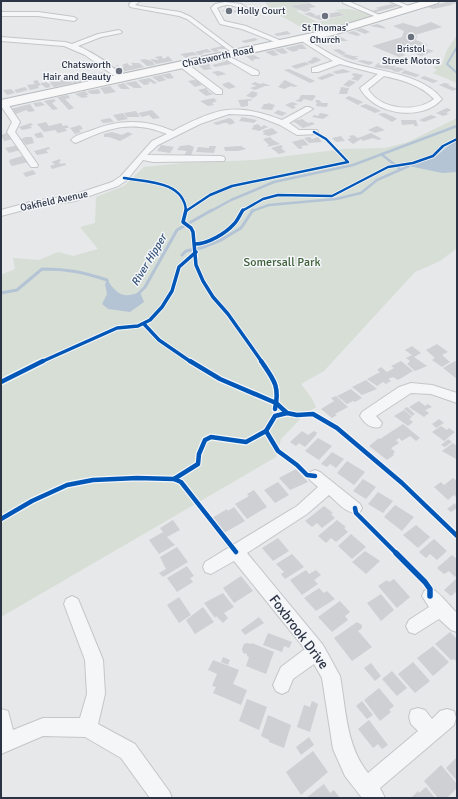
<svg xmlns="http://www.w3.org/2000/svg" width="458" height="799" font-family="Signika,sans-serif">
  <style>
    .green { fill: #d6ded6 }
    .water { fill: #b4c4d5 }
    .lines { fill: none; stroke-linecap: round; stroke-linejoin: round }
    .stream-far2 { stroke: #b4c4d5; stroke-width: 2 }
    .stream-far1 { stroke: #b4c4d5; stroke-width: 2.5 }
    .stream { stroke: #b4c4d5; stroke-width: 3 }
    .building { fill: #ced0d3 }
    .street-casing { stroke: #c4c6c8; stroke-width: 2 }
    .highway-casing { stroke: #b8bbbf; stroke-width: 2 }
    .street { fill: #f5f6f7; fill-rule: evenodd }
    .highway { fill: #f8f8f8; fill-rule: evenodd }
    .cycleway-far3-casing { stroke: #f4f6f9; stroke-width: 4 }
    .cycleway-far2-casing { stroke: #f4f6f9; stroke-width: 5.5 }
    .cycleway-far1-casing { stroke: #f4f6f9; stroke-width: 7 }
    .cycleway-casing { stroke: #f4f6f9; stroke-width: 8 }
    .cycleway-far3 { stroke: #0057b8; stroke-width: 2.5 }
    .cycleway-far2 { stroke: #0057b8; stroke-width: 3.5 }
    .cycleway-far1 { stroke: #0057b8; stroke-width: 4.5 }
    .cycleway { stroke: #0057b8; stroke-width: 5.5 }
    .poi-dot { fill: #6c737f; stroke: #f4f6f9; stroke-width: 1.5 }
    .labels { text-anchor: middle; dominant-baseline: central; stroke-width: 3; stroke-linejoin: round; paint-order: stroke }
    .far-poi-label { font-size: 10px; fill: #2b3445; stroke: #f4f6f9 }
    .far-street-label { font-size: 10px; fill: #2b3445; stroke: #f4f6f9 }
    .far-water-label { font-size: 11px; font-style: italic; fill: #34527a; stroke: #f4f6f9 }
    .park-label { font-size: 12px; fill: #3f6138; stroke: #f4f6f9 }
    .near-street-label { font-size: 14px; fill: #2b3445; stroke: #f4f6f9 }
  </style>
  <rect width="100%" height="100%" fill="#e6e8ea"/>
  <g class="green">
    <path d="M265 1H318L290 6 299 10 296 11 317 22 346 15 335 10C347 7 362 11 373 16L312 33 270 10Z"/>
    <path d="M457 35V83L433 73 437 70 433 67 442 65 447 50Z"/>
    <path d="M457 118V248L440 261 415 272 324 371 301 384 311 397 316 407 303 416 281 439 276 457 1 617V275L15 269 13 258 39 260 58 252 73 256 98 249 80 227 95 223 96 197 124 186 144 167 183 163 255 160 343 149 385 148 408 142Z"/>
  </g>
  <g class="water">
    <path d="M457 141V172L442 173 409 166 434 158 453 142Z"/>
    <path d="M107 280C117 294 123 299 140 292L144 302 130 312 108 309 102 304 107 294 105 284Z"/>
  </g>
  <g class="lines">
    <path class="stream-far2" d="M457 47 447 64 457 73"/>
    <g class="stream-far1">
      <path d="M381 154 399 168"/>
      <path d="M211 211 231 200 274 182 353 165 457 126"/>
      <path d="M252 211 269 205 336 199 361 193 377 180 409 166"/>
    </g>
    <g class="stream">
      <path d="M182 255 186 251 201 248 221 240 241 228 253 210"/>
      <path d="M1 293 17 290 42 269C68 269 82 272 107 280L108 284"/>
      <path d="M137 295 145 287 177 230 212 210"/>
    </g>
  </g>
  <g class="building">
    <path d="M444 1 457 3 450 5H452L433 9 427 7 447 2Z"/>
    <path d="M309 3 316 7 309 8 311 10 305 12 290 6Z"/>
    <path d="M392 4 399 6 373 13 366 10 372 11 379 9 375 8Z"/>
    <path d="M226 7H233L232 9H234L233 10 238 11 231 14 225 13 228 12 221 11 227 9 224 8Z"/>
    <path d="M310 12 316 15 314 16 338 12 345 15 320 20 304 14Z"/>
    <path d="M431 22 442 27 415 35 417 36 416 40 428 45 402 54 406 55 399 57 372 46 402 37 404 31 393 26 403 23 417 27Z"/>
    <path d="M377 24 383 26 386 29 370 26Z"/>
    <path d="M362 28 370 32 365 34 355 30Z"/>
    <path d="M287 31 291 34 277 36 274 34Z"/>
    <path d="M354 31 360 34H359L361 35 357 36 347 33Z"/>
    <path d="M337 35 343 38 348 41H339L330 37Z"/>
    <path d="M255 38 258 40 245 43 241 41Z"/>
    <path d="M329 39 334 43 330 42 320 45 316 43Z"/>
    <path d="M302 44 307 49H297L299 50 293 52 285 48Z"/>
    <path d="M222 46 227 49H219L217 50 219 51 214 52 210 49Z"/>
    <path d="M283 48 288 53 282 54 274 50Z"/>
    <path d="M207 49 212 52 202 53 204 54 199 55 195 52Z"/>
    <path d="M339 49 346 53H344L346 54 342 55 333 50Z"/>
    <path d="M428 49 434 51 421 56 415 54Z"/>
    <path d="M273 50 279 55 273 56 265 52Z"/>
    <path d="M193 52 198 55 188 56 190 57 186 58 180 54Z"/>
    <path d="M346 54 353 56H360L355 57 359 59 353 60 342 56Z"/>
    <path d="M254 55 261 59H253L255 60 252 61 246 56Z"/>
    <path d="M161 56 164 59 168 56 173 61 156 64 150 59 159 60 155 57Z"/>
    <path d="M316 57 321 60 312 64 307 62 313 59 311 58Z"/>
    <path d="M144 59 152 61 155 65 147 66 140 60Z"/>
    <path d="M362 60 373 62V63L369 65 357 61Z"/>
    <path d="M227 61 231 64 215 67 212 65Z"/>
    <path d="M305 62 310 64 296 69 291 66Z"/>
    <path d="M127 63 130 66 133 65 131 63H139L144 67 122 72 124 73 120 74 114 70 116 69 113 67H117L116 65H118L121 68 124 67 122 65Z"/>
    <path d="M378 63H380L378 64 383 66 386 63 388 64 386 65 396 66 394 68H395L397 67 405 69 398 72 392 71 393 70 374 67Z"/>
    <path d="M209 64 211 66H209L212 69 204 70 199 66Z"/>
    <path d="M289 69 305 76 315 81 310 83 284 70Z"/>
    <path d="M343 69 351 72 337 74 332 72Z"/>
    <path d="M405 70 420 75 416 77 401 73Z"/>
    <path d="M218 71 222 72 226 74 218 76 212 72Z"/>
    <path d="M103 72 110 76 85 81 81 78H83L81 76 87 75 88 77 91 76 90 74 95 73 97 75 100 74 98 73Z"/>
    <path d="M170 73 174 78 168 79 161 75Z"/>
    <path d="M330 73 335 75 322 80 317 78Z"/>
    <path d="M354 73 363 75 358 81 351 79 355 76 351 75Z"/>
    <path d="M161 75 166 80 159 82 152 77Z"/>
    <path d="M78 76 83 81 74 83 69 78 73 77 74 79 76 78 74 77Z"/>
    <path d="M424 76 438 81 433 83 420 78Z"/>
    <path d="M68 78 73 83 54 87 50 83H51L50 81 58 79 67 81 65 79Z"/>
    <path d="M150 78 157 83 154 84 151 82H148L150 84 144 85 138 80Z"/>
    <path d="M37 80 41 85 38 86 39 88 30 90 27 85 35 84 33 81Z"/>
    <path d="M194 80 198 81 202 85 195 87 188 81Z"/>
    <path d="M285 80 295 85 298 86 294 87 291 86 284 89 278 87 281 84H279L283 83 282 82Z"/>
    <path d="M349 80 356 82 349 87 343 85Z"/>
    <path d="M136 81 142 88H134L125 83Z"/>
    <path d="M46 82 51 85 49 86 51 87 46 88 41 84V83Z"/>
    <path d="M229 82 236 87 229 89 223 86H224L222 84Z"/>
    <path d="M255 82 260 84 263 83 271 86H265L255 90 250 88 257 86 251 84Z"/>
    <path d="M124 83 130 89H121L117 85Z"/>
    <path d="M444 83 450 84 448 85 457 89 453 91 439 85Z"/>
    <path d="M110 86 116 92 105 94 100 88Z"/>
    <path d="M25 87 28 90 17 93 14 90Z"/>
    <path d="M341 87 349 88 347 94H339Z"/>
    <path d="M206 88 209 92 214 94 206 96 198 90Z"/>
    <path d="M11 89 15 93 7 95 3 90Z"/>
    <path d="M98 89 101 92 99 93 100 94H91L87 91Z"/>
    <path d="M85 91 89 95H86L88 97 82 98 75 94Z"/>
    <path d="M252 91 258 93 256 95H258L253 98 246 96Z"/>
    <path d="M68 95 70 98 65 99 74 108 69 110 57 97Z"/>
    <path d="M301 95H313L316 96 312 101 304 99 301 102 295 101 299 99Z"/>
    <path d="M349 96 354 98 363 102 358 105 345 98Z"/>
    <path d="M214 98 217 101 212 103 214 105 208 106 200 101Z"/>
    <path d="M54 99 56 101 52 103 58 109 53 110 44 101Z"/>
    <path d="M250 99 253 100 248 101V106L241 107 238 100Z"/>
    <path d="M316 100H319L322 103H328L327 107 316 106 317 102H315Z"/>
    <path d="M41 102 45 105 36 107 33 103Z"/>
    <path d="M292 102 298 104 293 106 296 107 293 109 285 105Z"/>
    <path d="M268 103 275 105 272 110 261 109 264 104H267Z"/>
    <path d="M30 104 35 111 29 112 26 110 16 114 10 109Z"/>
    <path d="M366 104 373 107 381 111 375 113 360 106Z"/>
    <path d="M447 108 451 110 446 113 449 114 443 116 436 113Z"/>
    <path d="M152 110 160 118 153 119 149 115 142 117 138 113Z"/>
    <path d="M278 110 283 112 287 113 282 116 274 113Z"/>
    <path d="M136 111 140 117H127L124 113Z"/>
    <path d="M123 113 128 119 118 121 113 115Z"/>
    <path d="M320 113 326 114 329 115 323 119 312 117 314 115 318 116Z"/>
    <path d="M384 113 394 117 397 119 392 122 378 114Z"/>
    <path d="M431 115 437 117 424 122 419 120Z"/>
    <path d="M242 117 257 120 254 123 239 121Z"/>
    <path d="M110 118 114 122 103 123 100 120Z"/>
    <path d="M229 118 232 119 235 123 229 125 228 123H224L217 125 213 123Z"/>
    <path d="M302 119 308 123 312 122 315 124 303 128 293 121Z"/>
    <path d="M401 120H416L418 126H414V124L402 125Z"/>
    <path d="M46 122 49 126 61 123 63 126 67 125 69 128H65L67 131 58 133 55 130 44 132 37 124Z"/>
    <path d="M31 123 33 125 30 126 32 128 22 130 19 127Z"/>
    <path d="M258 124 261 127 264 125 268 127 259 131 251 129 254 127 252 126Z"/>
    <path d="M80 125 83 129 79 130 81 132 75 134 70 128Z"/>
    <path d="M377 126 385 130 375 133 368 130Z"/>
    <path d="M272 128 278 133 269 136 262 134 265 133 262 131Z"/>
    <path d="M9 132 13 139 4 141 1 135Z"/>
    <path d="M41 132 44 137 37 138 34 134Z"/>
    <path d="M112 132 122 135 128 132 133 134 120 141 109 137H104V134Z"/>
    <path d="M371 133 382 139 378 140 373 138 363 141 361 139 353 144 347 139 351 138 349 136 353 135 358 138Z"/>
    <path d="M341 136 345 141 336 142 332 138Z"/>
    <path d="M26 137H32L34 143 26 145 21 139Z"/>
    <path d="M270 137 273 140 280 144 267 147 269 145 263 139Z"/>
    <path d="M310 137 312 139 318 137 322 142 309 143 304 138Z"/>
    <path d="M303 139 309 145 301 146 303 148 299 149 292 142Z"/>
    <path d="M161 145 174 147 170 153 157 151Z"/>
    <path d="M189 145 194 147 191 156 184 155 187 151 177 150 180 146Z"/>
    <path d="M281 145 283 147 281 148 286 152 279 154 271 148Z"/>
    <path d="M14 146H18L20 150 9 153 5 148Z"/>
    <path d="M209 146H216L214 153 196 152 198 147 209 148Z"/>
    <path d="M241 146 246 149 238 151H225L224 147Z"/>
    <path d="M49 147 50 149 46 150 48 153 37 155 34 151Z"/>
    <path d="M22 156 28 162 12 166 9 162 10 161 9 160Z"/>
    <path d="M60 159 61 161 59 162 60 164 65 163 66 165 52 169 50 166 55 164 51 162Z"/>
    <path d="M33 170 36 174 26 177 23 173Z"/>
    <path d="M437 344 448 352 442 355 450 362 442 367 432 360 435 358 426 350Z"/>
    <path d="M412 346 421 353 414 357 427 366 415 371 407 364 410 361 406 358 412 355 405 350Z"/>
    <path d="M401 361 413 371 398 380 393 377 388 379 391 381 386 384 383 382 377 386 367 379 380 372 377 370 381 367 387 372 394 368 391 366Z"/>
    <path d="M455 361 457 362V379L443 368Z"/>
    <path d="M366 380 377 389 362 395 352 387Z"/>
    <path d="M351 389 362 398 355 402 353 401 347 404 337 396Z"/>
    <path d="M336 396 348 407 335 414 337 415 332 418 321 409 334 401 331 398Z"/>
    <path d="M419 401 425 406 428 404 432 407 425 410 429 413 424 417 409 407Z"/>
    <path d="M407 407 415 414 412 416 404 409Z"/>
    <path d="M404 410 412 417 409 419 413 422 408 426 394 416Z"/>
    <path d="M439 419 444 423 436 428 432 424Z"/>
    <path d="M403 424 420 438 416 441 410 436 402 441 399 438 396 440 399 443 391 448 395 452 393 454 394 455 387 460 369 446 379 438 380 439Z"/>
    <path d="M441 426 447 430 449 428 455 432 444 441 432 432Z"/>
    <path d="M302 431 308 435 314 431 317 433 316 435 305 447 299 443 296 446 290 442Z"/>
    <path d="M318 438 332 446 319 460 305 451Z"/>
    <path d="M448 439 452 442 445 447 441 445Z"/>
    <path d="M453 443 457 446V458L456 459 442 451Z"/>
    <path d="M332 452 344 459 336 468 330 464 327 467 321 464Z"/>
    <path d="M347 461 365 472 354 485 337 473Z"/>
    <path d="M296 469 308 482 290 490 279 478Z"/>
    <path d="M453 478 457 481V498L454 495 448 500 434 487 441 482 444 485Z"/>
    <path d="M363 479 376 487 366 499 353 491Z"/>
    <path d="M278 482 289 495 275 503 264 490Z"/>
    <path d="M254 490 267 507 247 519 235 504 249 496 247 494Z"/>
    <path d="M378 492 393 501 383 513 368 504Z"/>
    <path d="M455 503 457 508 451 512 447 509Z"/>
    <path d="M395 505 414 517 402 531 384 517Z"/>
    <path d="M324 506 333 513 331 514 335 518 322 528 317 523 312 527 305 521Z"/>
    <path d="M234 507 245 521 224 533 212 518 227 509 228 511Z"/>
    <path d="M173 520 180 530 167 537 175 545 159 554 149 540 163 532 160 528Z"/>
    <path d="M337 520 346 527 344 528 348 532 336 542 331 538 326 543 318 536Z"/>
    <path d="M416 525 430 537 418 548 403 535Z"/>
    <path d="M351 534 366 547 352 559 338 546Z"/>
    <path d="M278 538 289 551 273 561 262 548Z"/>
    <path d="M434 539 447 551 437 560 430 554 426 558 419 552Z"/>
    <path d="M177 547 188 562 163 577 159 573 166 569 160 557Z"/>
    <path d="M365 551 380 561 366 574 352 562Z"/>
    <path d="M292 554 304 567 285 579 281 574 284 572 276 564Z"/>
    <path d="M452 555 457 559V575L455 577 449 571 444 574 437 568Z"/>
    <path d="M187 566 194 576 190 578 193 582 177 592 167 578Z"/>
    <path d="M306 570 309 574 316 570 321 575 314 580 318 584 302 595 290 580Z"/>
    <path d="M241 576 253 591 234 603 223 588Z"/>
    <path d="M457 578V593L456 592 451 596 444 590Z"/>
    <path d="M394 579 410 597 397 608 378 586 387 580 389 582Z"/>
    <path d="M319 588 324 593 327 591 335 599 316 611 304 598Z"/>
    <path d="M223 593 234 607 224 613 228 618 223 623 216 616 215 618 204 603Z"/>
    <path d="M381 594 394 610 381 621 367 603Z"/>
    <path d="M179 597 191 615 179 623 167 605Z"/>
    <path d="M340 601 350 612 345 616 348 620 332 632 318 617Z"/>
    <path d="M203 607 214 622 195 634 186 620Z"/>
    <path d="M259 617 264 623 245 635 241 630Z"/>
    <path d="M357 622 362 625V628L358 631 372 647 352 661 334 638Z"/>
    <path d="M450 632 457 639V662L454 659 451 660 435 644Z"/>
    <path d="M268 633 292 642 289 648 284 646 282 652 263 645Z"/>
    <path d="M247 643 251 644 252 643 274 652 266 674 246 666 249 657 247 656V654L243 653 242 649 244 644Z"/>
    <path d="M433 646 449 662 433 676 417 658Z"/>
    <path d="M223 657 230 660 228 665 221 662Z"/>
    <path d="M213 660 239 670 233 684 247 690 241 705 213 693 216 687 212 686 217 674 208 670Z"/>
    <path d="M413 662 430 681 415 693 398 674Z"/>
    <path d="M371 663 381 676 375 681 364 668Z"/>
    <path d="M392 671 407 688 397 696 382 679Z"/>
    <path d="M379 688 394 706 389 710 391 712 380 721 364 700Z"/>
    <path d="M247 699 267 707 259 730 239 721Z"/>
    <path d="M312 701 318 704 310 732 297 727 304 705 310 707Z"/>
    <path d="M362 701 373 715 367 719 356 706Z"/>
    <path d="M268 715 291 725 284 748 269 742V740L261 736Z"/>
    <path d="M369 720 388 745 382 749 378 744 373 748 358 729Z"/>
    <path d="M309 737 314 745 301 755 296 747Z"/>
    <path d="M313 751 328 772 301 795 286 772Z"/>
    <path d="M457 757V781L446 768Z"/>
    <path d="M441 765 457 784V788L447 798H438L424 781Z"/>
    <path d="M324 784 330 793 334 790 340 798H306Z"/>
    <path d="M426 787 435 798H411L418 791 419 793Z"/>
  </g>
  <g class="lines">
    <g class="street-casing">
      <g id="street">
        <path d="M133 1H140L135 5 139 6 180 12 191 17 239 53 234 54 187 19 179 16 130 7 129 4Z"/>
        <path d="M343 1H348L384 17 379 18 343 3Z"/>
        <path d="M389 1H397L413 8 408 9Z"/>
        <path d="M225 2 241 4 248 9 245 11C235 6 228 2 217 8L224 21 246 26 284 42V44H280L242 29 220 24 211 8 215 4Z"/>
        <path d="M1 12H38L74 17 77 19 74 21 38 16H1Z"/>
        <path d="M119 30 122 32 121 33 101 37 78 46C94 53 112 65 124 78L120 80 85 55 64 46 1 41V37L65 42 72 44 98 34Z"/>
        <path d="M300 38H304C318 46 330 55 345 61 375 72 421 72 442 99 422 122 374 115 360 88L378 74 340 64 318 72H312V68L333 61 300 40ZM384 76C402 80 421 85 434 99 416 113 380 110 368 89Z"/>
        <path d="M224 54 258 71 259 73 258 75H252L222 57 221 56Z"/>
        <path d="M179 62H185L222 90V94H216L179 66Z"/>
        <path d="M1 101H6L20 122 15 132 38 165 37 167H31L7 132 12 122 1 106Z"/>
        <path d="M306 107H309L313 109 289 123 299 130H317L318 132 317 134 297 135 280 125 262 118 251 115 229 114 200 124 158 145 147 155 221 156 224 157 225 159 224 161 153 162 143 160 127 180 118 186 75 201 35 207 1 216V210L34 201 70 196 112 182 121 176 152 141 167 134C133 120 110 127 78 142L75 143 71 140C75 135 84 133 90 131 119 119 145 119 173 131 188 123 212 111 228 110 247 108 265 114 282 120Z"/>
        <path d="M411 383 432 385 457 393V403L431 394 411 393 376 416 382 423 380 427C371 429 364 423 360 416L362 412 399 387Z"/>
        <path d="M315 470 320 472 360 504 362 508 360 512C349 517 337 502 329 495L307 514 247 553 323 645 340 676C346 709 346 746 368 773L418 731 411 724 409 717 411 710 418 708 425 710 432 719 440 711 447 709 454 711 456 718 454 725 380 788 385 798H362L345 776 333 749 322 678 314 664 293 679 288 691 282 694 276 691 273 685 281 667 305 649 234 561 211 574 205 572 203 567 205 562 297 506 318 487 310 480 308 476 310 472Z"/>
        <path d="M430 588C440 592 449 606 457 613V632L451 630 439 619 415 634 409 632 406 626 409 620 429 607 422 596 424 591Z"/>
        <path d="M72 596 78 599 103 660 105 694 98 724 135 744 169 791 172 798H150L121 758 85 737 43 736 1 754V709L8 711 13 730 43 718H80L87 694 85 660 64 604 66 599Z"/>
      </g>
    </g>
    <g class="highway-casing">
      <path id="highway" d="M423 1H439L438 3 333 35 1 108V100L331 29Z"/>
    </g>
    <use href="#street" class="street"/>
    <use href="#highway" class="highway"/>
    <g class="cycleway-far3-casing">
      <g id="cycleway-far3">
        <path d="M124 178C147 182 184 181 186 211"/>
        <path d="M186 211 210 195 232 186 348 162 326 139 314 132"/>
        <path d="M242 211 263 199 278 195 332 196 388 167 413 163 433 156 443 146 457 139"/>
      </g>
    </g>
    <g class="cycleway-far2-casing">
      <g id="cycleway-far2">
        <path d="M186 210 183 222 191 228 193 232 196 265 203 281 213 297 228 314 262 362"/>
        <path d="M195 244C208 244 226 233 234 224 238 220 240 214 243 210"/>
        <path d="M144 324 159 340 191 362"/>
        <path d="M41 362 117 328 138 326 150 320 162 307 172 291 179 267 196 252"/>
      </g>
    </g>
    <g class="cycleway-far1-casing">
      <g id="cycleway-far1">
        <path d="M190 361 220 379 276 403 287 413 297 415 313 414 337 428 402 483 457 536"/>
        <path d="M261 361C274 380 280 386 275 409"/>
        <path d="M1 382 43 361"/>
        <path d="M266 431 278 451 297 465 307 475 315 476"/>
        <path d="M174 479 181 482 236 552"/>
        <path d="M355 508 356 513 397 554"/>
        <path d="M1 519 32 501 67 485 93 480 137 478 174 479 198 464 199 454 205 440 211 437 246 442 266 431 275 416 287 413"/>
      </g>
    </g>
    <g class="cycleway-casing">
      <path id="cycleway" d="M396 553 425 582 430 589V596"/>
    </g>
    <use href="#cycleway-far3" class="cycleway-far3"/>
    <use href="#cycleway-far2" class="cycleway-far2"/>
    <use href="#cycleway-far1" class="cycleway-far1"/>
    <use href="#cycleway" class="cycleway"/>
  </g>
  <g class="poi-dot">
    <circle cx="229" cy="11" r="4"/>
    <circle cx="325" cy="16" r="4"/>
    <circle cx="411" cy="37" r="4"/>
    <circle cx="119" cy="71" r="4"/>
  </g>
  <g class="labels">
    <g class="far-poi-label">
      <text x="237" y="11" text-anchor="start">Holly Court</text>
      <text x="325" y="28">St Thomas'<tspan x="325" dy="12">Church</tspan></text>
      <text x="411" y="49">Bristol<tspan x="411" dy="12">Street Motors</tspan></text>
      <text x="111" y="65" text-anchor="end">Chatsworth<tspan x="111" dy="12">Hair and Beauty</tspan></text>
    </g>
    <g class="far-street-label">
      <text transform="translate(218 57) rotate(-12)">Chatsworth Road</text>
      <text transform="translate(54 201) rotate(-12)">Oakfield Avenue</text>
    </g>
    <g class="far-water-label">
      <text transform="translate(149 260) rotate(-59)">River Hipper</text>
    </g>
    <g class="park-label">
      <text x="282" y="262">Somersall Park</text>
    </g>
    <g class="near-street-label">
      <text transform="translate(299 632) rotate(53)">Foxbrook Drive</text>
    </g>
  </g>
  <rect width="458" height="799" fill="none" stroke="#2b3445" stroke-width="4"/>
</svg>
